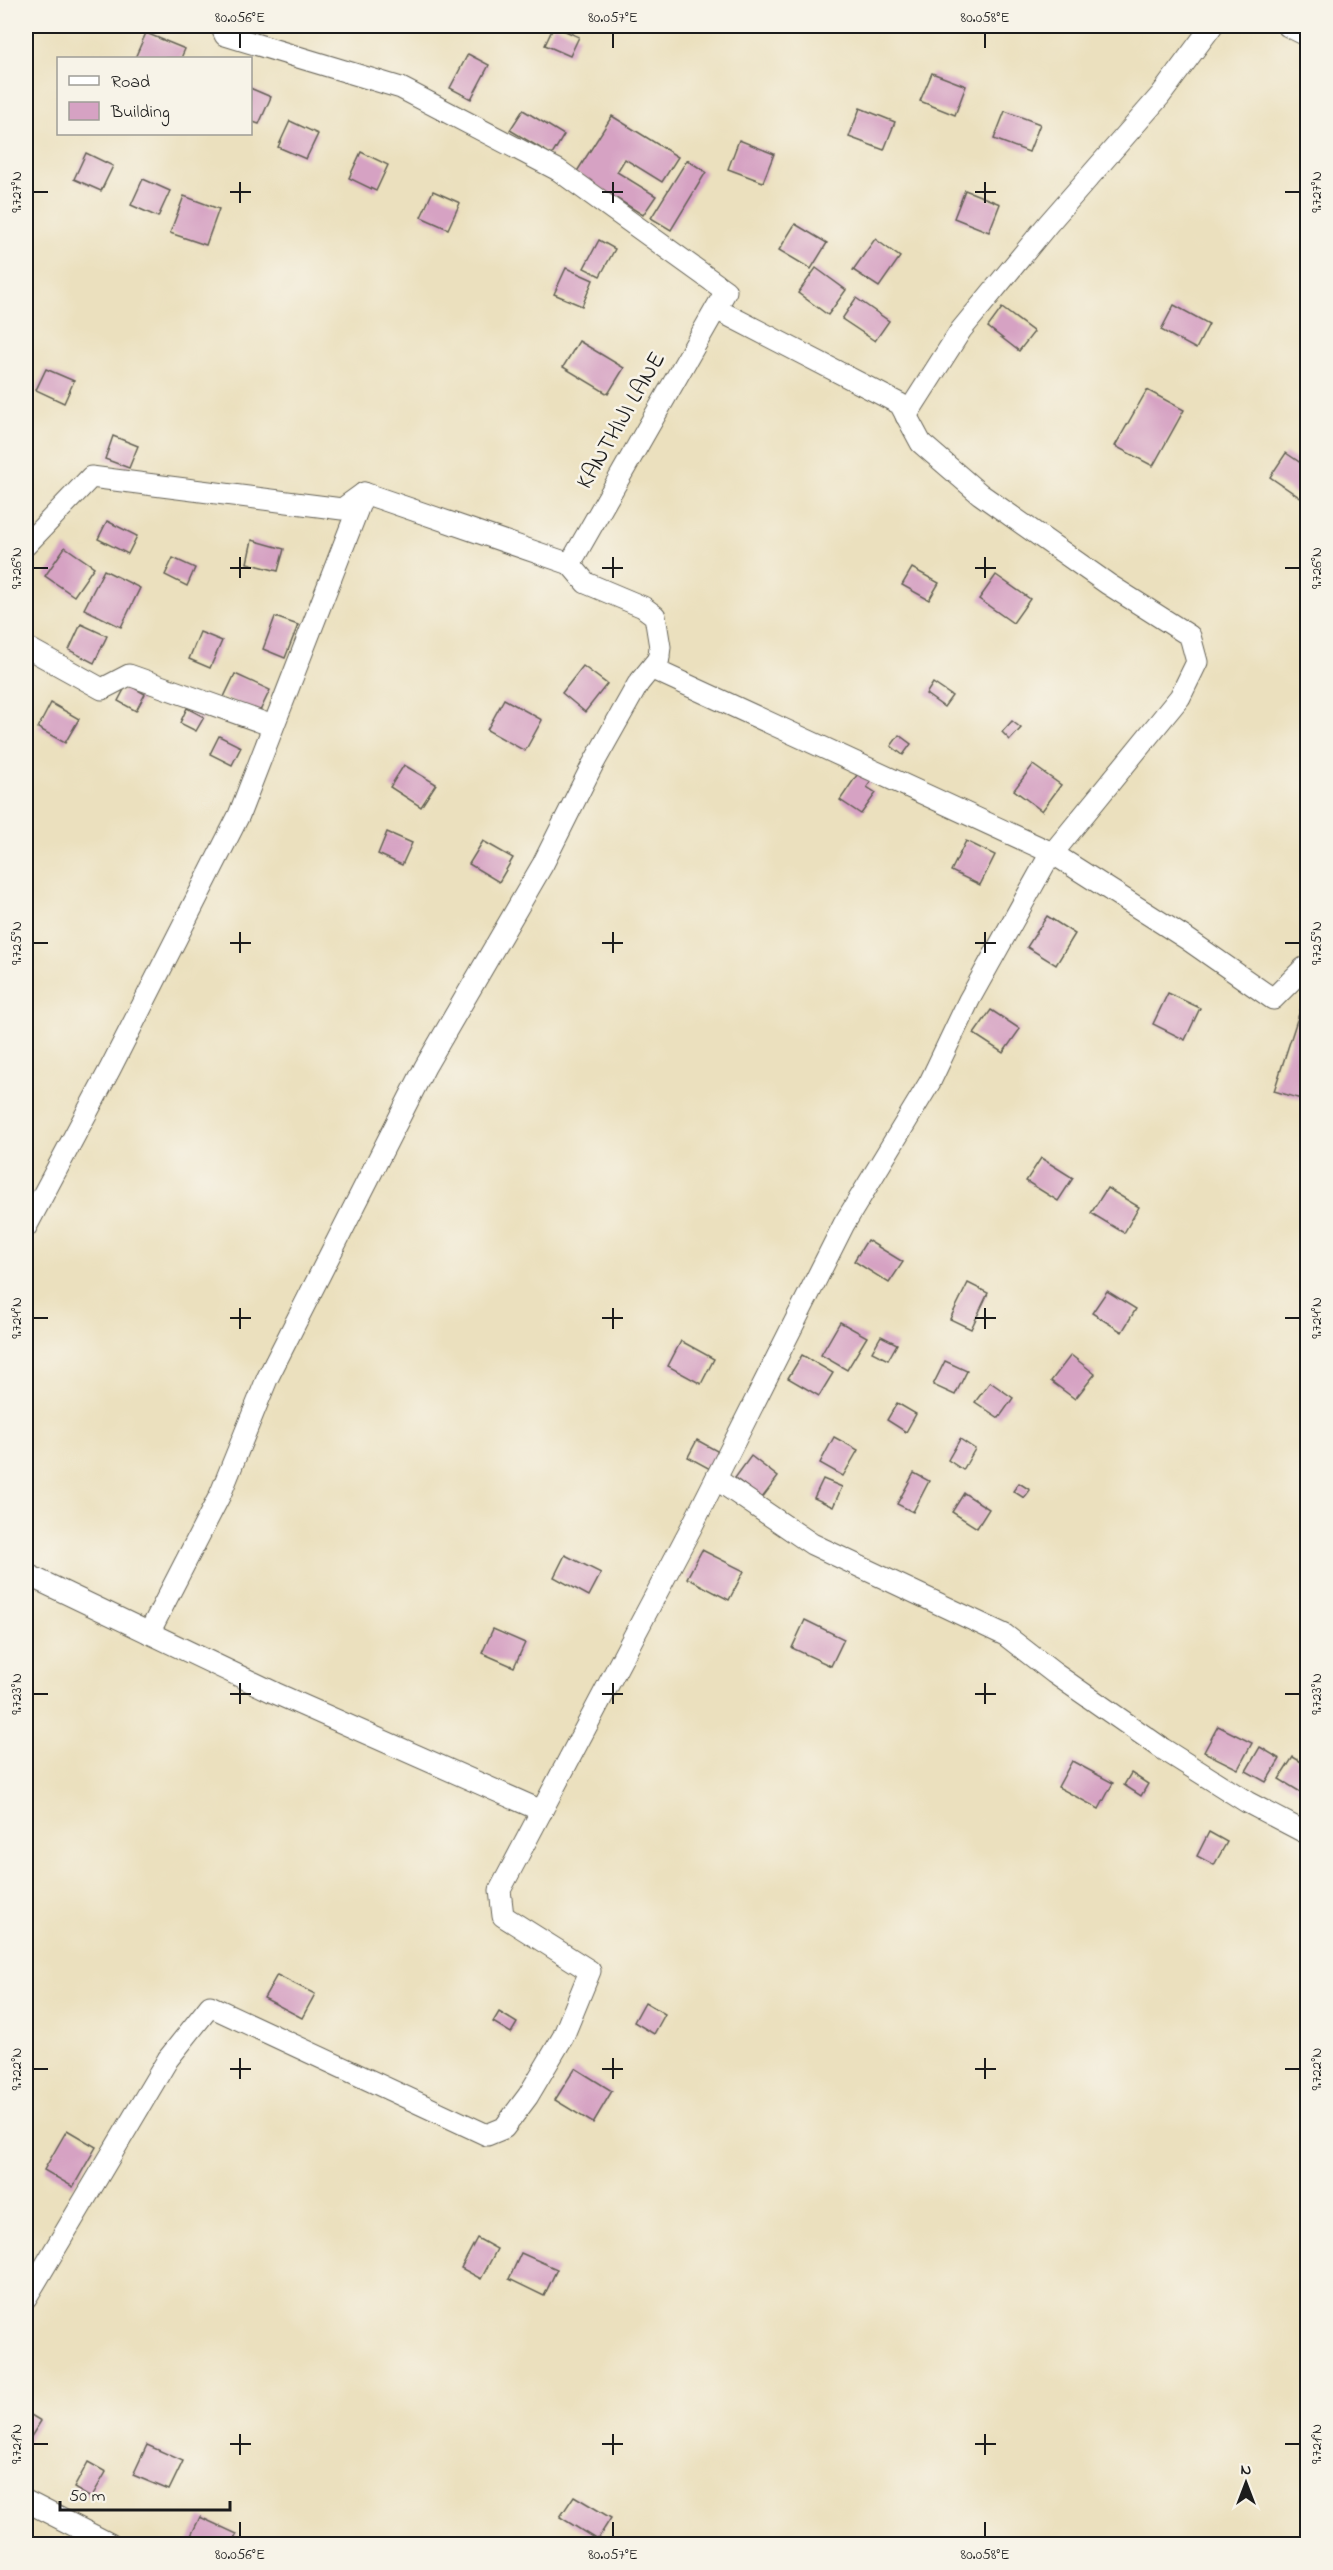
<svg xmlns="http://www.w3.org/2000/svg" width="1333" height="2570" font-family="'Indie Flower',sans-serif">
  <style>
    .building { fill: #d6a2c3 }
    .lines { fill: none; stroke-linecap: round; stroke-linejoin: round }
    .street-casing { stroke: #646155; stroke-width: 23 }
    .street { stroke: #fff; stroke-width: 21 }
    .ticks { fill: none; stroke: #1c1c1c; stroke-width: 2 }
    .labels { text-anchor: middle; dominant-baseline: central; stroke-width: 5; stroke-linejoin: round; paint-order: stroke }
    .street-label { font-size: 24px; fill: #1c1c1c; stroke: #f7f3e8 }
    .neatline { fill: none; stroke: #1c1c1c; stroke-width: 2 }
    .ticks-label { font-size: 15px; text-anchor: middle; fill: #1c1c1c }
  </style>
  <rect width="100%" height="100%" fill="#f7f3e8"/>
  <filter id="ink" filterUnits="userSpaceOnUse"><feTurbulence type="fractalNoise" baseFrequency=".0167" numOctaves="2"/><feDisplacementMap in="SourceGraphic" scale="12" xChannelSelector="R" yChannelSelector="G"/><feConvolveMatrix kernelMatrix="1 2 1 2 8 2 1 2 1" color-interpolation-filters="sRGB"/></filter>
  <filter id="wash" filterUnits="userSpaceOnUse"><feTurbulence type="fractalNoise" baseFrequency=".008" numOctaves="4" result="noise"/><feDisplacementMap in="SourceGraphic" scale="24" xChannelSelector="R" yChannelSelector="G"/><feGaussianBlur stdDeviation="1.35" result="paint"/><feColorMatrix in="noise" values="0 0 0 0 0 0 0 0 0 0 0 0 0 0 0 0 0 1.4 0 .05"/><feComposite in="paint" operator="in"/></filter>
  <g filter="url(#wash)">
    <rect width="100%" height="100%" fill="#ebe0be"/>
    <g id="blocks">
      <g class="building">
        <path d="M554 26 579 37 570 56 545 45Z"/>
        <path d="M146 33 185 49 181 58H135Z"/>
        <path d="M468 54 489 65 471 99 450 88Z"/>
        <path d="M932 73 966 86 955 115 920 101Z"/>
        <path d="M250 88 271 97 259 124 250 121Z"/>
        <path d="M860 108 895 122 884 150 849 137Z"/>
        <path d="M523 110 564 135 552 155 510 130Z"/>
        <path d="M1005 111 1040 124 1029 152 994 139Z"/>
        <path d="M612 116 678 157 662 182 625 159 617 172 656 196 643 215 576 173Z"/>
        <path d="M290 121 318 134 306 159 278 147Z"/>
        <path d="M739 140 774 154 763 182 728 169Z"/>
        <path d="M361 152 388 165 376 191 349 178Z"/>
        <path d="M86 153 113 166 101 191 74 179Z"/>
        <path d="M687 160 706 172 671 230 651 218Z"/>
        <path d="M143 179 170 191 158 217 131 205Z"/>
        <path d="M965 190 1000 204 989 232 954 218Z"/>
        <path d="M433 191 460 203 448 229 421 217Z"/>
        <path d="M184 196 219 209 206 245 170 233Z"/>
        <path d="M795 224 827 243 811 269 779 250Z"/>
        <path d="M875 239 900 257 879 287 853 270Z"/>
        <path d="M599 240 615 249 600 276 584 268Z"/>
        <path d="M566 268 593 280 582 306 554 294Z"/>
        <path d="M816 268 846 290 828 315 798 293Z"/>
        <path d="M856 298 889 321 875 341 842 319Z"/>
        <path d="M1174 305 1209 324 1196 349 1161 330Z"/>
        <path d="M1002 308 1034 332 1019 351 988 327Z"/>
        <path d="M579 341 624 368 608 394 563 367Z"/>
        <path d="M46 369 74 381 64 403 36 390Z"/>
        <path d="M1147 390 1184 410 1153 466 1115 446Z"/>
        <path d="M113 436 138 446 129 468 105 459Z"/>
        <path d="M1286 453 1308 468V503L1270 477Z"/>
        <path d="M107 521 137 536 128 554 98 539Z"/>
        <path d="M252 540 284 549 278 571 247 563Z"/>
        <path d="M65 547 94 567 74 596 45 576Z"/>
        <path d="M173 558 195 568 187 586 165 575Z"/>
        <path d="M912 568 939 583 929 600 902 585Z"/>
        <path d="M104 570 140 588 121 627 84 609Z"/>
        <path d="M996 575 1030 599 1013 623 979 599Z"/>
        <path d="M275 617 298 625 285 658 263 649Z"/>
        <path d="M81 624 107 636 94 663 69 650Z"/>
        <path d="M200 632 222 641 210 668 189 659Z"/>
        <path d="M583 666 607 684 585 712 562 693Z"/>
        <path d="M235 674 270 690 259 713 224 697Z"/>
        <path d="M933 683 952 696 944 707 926 694Z"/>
        <path d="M127 684 145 694 136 711 118 701Z"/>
        <path d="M504 699 542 720 525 751 487 730Z"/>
        <path d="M51 703 79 719 65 743 38 728Z"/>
        <path d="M187 708 204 717 196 731 180 723Z"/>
        <path d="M1012 721 1021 728 1010 740 1002 732Z"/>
        <path d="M899 735 911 744 903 755 891 746Z"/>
        <path d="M219 736 241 747 232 765 210 754Z"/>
        <path d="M404 765 436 784 421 807 390 787Z"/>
        <path d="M1033 765 1061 785 1042 811 1014 790Z"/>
        <path d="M859 772 872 780 867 787 876 793 861 814 840 800Z"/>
        <path d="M387 832 412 843 402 865 378 854Z"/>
        <path d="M483 841 513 858 499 882 469 864Z"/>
        <path d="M966 841 995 855 980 885 951 871Z"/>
        <path d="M1047 916 1075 934 1056 965 1027 947Z"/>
        <path d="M1308 986V1101L1274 1091Z"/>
        <path d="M1168 993 1200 1008 1185 1040 1153 1024Z"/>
        <path d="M991 1010 1020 1029 1003 1053 974 1034Z"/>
        <path d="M1041 1158 1073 1178 1058 1201 1026 1181Z"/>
        <path d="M1107 1188 1139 1207 1124 1233 1091 1213Z"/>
        <path d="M867 1240 903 1262 889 1283 854 1261Z"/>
        <path d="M968 1283 988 1293 971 1329 950 1319Z"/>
        <path d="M1107 1291 1136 1309 1122 1332 1092 1313Z"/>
        <path d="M840 1322 867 1337 847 1370 821 1355Z"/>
        <path d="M881 1336 897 1344 888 1360 872 1352Z"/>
        <path d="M681 1341 714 1359 701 1384 668 1366Z"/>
        <path d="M802 1355 833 1373 819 1396 788 1378Z"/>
        <path d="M1071 1355 1095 1374 1075 1399 1051 1381Z"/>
        <path d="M945 1361 967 1371 955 1395 933 1385Z"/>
        <path d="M990 1382 1013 1398 999 1418 975 1402Z"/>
        <path d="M897 1403 916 1414 906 1432 887 1420Z"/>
        <path d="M834 1437 858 1450 843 1476 820 1463Z"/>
        <path d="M960 1439 975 1449 963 1470 948 1460Z"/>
        <path d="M697 1440 719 1452 710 1469 688 1457Z"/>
        <path d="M751 1456 778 1477 762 1498 735 1478Z"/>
        <path d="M914 1473 929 1481 913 1512 897 1504Z"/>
        <path d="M823 1479 842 1487 833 1507 814 1498Z"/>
        <path d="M1019 1483 1030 1490 1024 1498 1013 1491Z"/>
        <path d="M964 1493 989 1509 977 1528 952 1512Z"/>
        <path d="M702 1550 744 1571 729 1600 687 1578Z"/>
        <path d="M565 1555 601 1573 589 1596 554 1577Z"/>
        <path d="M805 1620 844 1639 831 1666 792 1648Z"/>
        <path d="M493 1629 525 1643 514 1667 482 1653Z"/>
        <path d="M1218 1726 1252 1743 1238 1769 1204 1752Z"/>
        <path d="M1260 1747 1280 1759 1266 1782 1246 1771Z"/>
        <path d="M1293 1757 1308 1766V1784L1302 1793 1279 1779Z"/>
        <path d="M1072 1761 1113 1783 1099 1809 1058 1787Z"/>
        <path d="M1131 1773 1148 1784 1141 1796 1124 1785Z"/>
        <path d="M1209 1832 1227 1842 1214 1865 1197 1856Z"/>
        <path d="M277 1975 315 1994 302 2018 264 1998Z"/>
        <path d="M645 2002 665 2014 654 2034 634 2022Z"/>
        <path d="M499 2012 517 2023 511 2033 493 2022Z"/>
        <path d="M575 2068 612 2091 593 2123 555 2100Z"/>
        <path d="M67 2130 96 2147 73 2187 44 2170Z"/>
        <path d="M477 2238 497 2249 481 2279 461 2268Z"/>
        <path d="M521 2253 557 2269 544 2296 509 2279Z"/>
        <path d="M26 2412 41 2421 27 2443 26 2442Z"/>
        <path d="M147 2445 183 2461 169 2490 133 2475Z"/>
        <path d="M88 2462 106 2472 91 2498 74 2488Z"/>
        <path d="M574 2496 611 2518 597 2540 560 2517Z"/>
        <path d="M200 2517 237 2534 231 2544H187Z"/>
      </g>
    </g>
  </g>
  <g filter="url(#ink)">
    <use href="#blocks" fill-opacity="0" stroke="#646155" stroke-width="1.5"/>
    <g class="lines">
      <g class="street-casing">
        <g id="street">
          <path d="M1288 26 1308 36"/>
          <path d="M906 416 961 330 1048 224 1160 96 1212 26"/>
          <path d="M26 545 91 477 342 509 364 493 570 564 726 291 558 170 401 88 225 35 221 26"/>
          <path d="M570 564 586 583 643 607 655 616 660 647 657 671 1052 853 1187 939 1273 999 1304 968 1308 969"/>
          <path d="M26 647 102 689 129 675 273 726"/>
          <path d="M26 1227 110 1069 239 815 364 493"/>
          <path d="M716 1479 812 1544 1005 1635 1054 1673 1163 1749 1247 1802 1308 1834"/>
          <path d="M26 1574 275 1693 542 1811"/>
          <path d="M149 1633 220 1495 267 1379 425 1067 543 864 592 766 638 684 659 658"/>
          <path d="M26 2298 168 2059 210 2006 487 2135 504 2128 528 2096 563 2037 590 1971 503 1916 500 1890 692 1526 844 1224 930 1082 969 1000 1047 860 1180 697 1197 662 1190 636 1108 584 980 494 921 443 900 404 716 309"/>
          <path d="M26 2501 110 2544"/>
        </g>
      </g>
      <use href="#street" class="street"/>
    </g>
  </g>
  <path class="ticks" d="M240 33V48M613 33V48M985 33V48M240 182V203M613 182V203M985 182V203M33 192H48M230 192H251M602 192H623M975 192H996M1285 192H1300M240 557V578M613 557V578M985 557V578M33 568H48M230 568H251M602 568H623M975 568H996M1285 568H1300M240 932V953M613 932V953M985 932V953M33 943H48M230 943H251M602 943H623M975 943H996M1285 943H1300M240 1308V1329M613 1308V1329M985 1308V1329M33 1318H48M230 1318H251M602 1318H623M975 1318H996M1285 1318H1300M240 1683V1704M613 1683V1704M985 1683V1704M33 1694H48M230 1694H251M602 1694H623M975 1694H996M1285 1694H1300M240 2058V2079M613 2058V2079M985 2058V2079M33 2069H48M230 2069H251M602 2069H623M975 2069H996M1285 2069H1300M240 2434V2455M613 2434V2455M985 2434V2455M33 2444H48M230 2444H251M602 2444H623M975 2444H996M1285 2444H1300M240 2522V2537M613 2522V2537M985 2522V2537"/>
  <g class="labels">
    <g class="street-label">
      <text transform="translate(622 421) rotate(-60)">KANTHIJI LANE</text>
    </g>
  </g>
  <rect width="1333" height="2570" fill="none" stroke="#f7f3e8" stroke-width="66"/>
  <rect x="57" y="57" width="195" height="78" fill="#f7f3e8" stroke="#9f9d96" stroke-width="1.5"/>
  <rect x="69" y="76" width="30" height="9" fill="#ffffff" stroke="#9f9d96" stroke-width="1.5"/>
  <text x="111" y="87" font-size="18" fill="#1c1c1c">Road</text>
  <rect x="69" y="102" width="30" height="18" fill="#d6a2c3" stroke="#9f9d96" stroke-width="1.5"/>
  <text x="111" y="117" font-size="18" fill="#1c1c1c">Building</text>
  <g transform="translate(1246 2483)" stroke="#f7f3e8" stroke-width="4.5" paint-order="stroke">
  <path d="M0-4.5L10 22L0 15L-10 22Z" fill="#1c1c1c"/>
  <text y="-9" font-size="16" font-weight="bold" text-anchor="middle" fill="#1c1c1c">N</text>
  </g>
  <path d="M60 2501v9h170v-9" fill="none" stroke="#1c1c1c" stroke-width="3"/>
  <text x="69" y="2501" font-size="18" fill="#1c1c1c" stroke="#f7f3e8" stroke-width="4.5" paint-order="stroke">50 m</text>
  <rect x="33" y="33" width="1267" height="2504" class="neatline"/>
  <g class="ticks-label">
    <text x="240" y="22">80.056°E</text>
    <text x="613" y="22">80.057°E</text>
    <text x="985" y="22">80.058°E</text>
    <text transform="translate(16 192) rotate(-90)" y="5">9.727°N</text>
    <text transform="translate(1316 192) rotate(-90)" y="5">9.727°N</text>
    <text transform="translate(16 568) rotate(-90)" y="5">9.726°N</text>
    <text transform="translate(1316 568) rotate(-90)" y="5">9.726°N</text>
    <text transform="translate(16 943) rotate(-90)" y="5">9.725°N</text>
    <text transform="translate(1316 943) rotate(-90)" y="5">9.725°N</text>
    <text transform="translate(16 1318) rotate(-90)" y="5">9.724°N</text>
    <text transform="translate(1316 1318) rotate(-90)" y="5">9.724°N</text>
    <text transform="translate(16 1694) rotate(-90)" y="5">9.723°N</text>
    <text transform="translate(1316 1694) rotate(-90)" y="5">9.723°N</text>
    <text transform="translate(16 2069) rotate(-90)" y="5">9.722°N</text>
    <text transform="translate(1316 2069) rotate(-90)" y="5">9.722°N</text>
    <text transform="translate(16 2444) rotate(-90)" y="5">9.721°N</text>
    <text transform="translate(1316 2444) rotate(-90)" y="5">9.721°N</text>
    <text x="240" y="2559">80.056°E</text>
    <text x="613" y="2559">80.057°E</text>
    <text x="985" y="2559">80.058°E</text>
  </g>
</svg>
